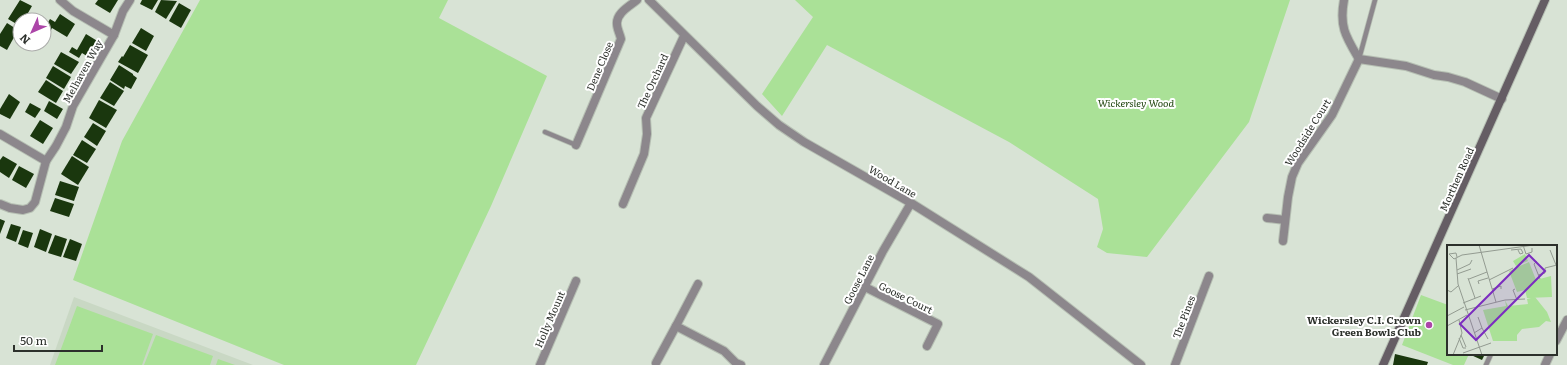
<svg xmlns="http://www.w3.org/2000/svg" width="1567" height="365" font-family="Literata,serif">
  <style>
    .built { fill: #c9d8c4 }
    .green { fill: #aae197 }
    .building { fill: #1a370e }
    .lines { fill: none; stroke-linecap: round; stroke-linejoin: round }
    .service-casing { stroke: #b6bfb3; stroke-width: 6 }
    .minor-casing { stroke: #b6bfb3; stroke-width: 10 }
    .secondary-casing { stroke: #b6bfb3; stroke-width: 10 }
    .service { stroke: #8c878c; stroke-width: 4.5 }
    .minor { stroke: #8c878c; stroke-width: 8 }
    .secondary { stroke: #655d64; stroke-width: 8 }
    .poi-dot { fill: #ac45a8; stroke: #fff; stroke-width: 1.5 }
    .labels { text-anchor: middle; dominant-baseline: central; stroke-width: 4; stroke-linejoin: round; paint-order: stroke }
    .street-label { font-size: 10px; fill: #2c302b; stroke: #fff }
    .park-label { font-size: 10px; font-style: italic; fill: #173e05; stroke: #fff }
    .poi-label { font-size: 10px; font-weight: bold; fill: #2c302b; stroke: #fff; text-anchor: end }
    .inset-road { fill: none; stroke: #939b91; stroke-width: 1 }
    .view { fill: #7b2cbf; fill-opacity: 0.15; stroke: #7b2cbf; stroke-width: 2 }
    .inset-edge { fill: none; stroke: #2c302b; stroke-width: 2 }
  </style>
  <rect width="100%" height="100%" fill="#d8e3d5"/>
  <path class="built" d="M74 297 253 365H50Z"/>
  <g class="green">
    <path d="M200 0H448L439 18 547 76 491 206 416 365H284L73 280 122 141Z"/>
    <path d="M795 0H1290L1249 122 1147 257 1107 253 1097 247 1103 229 1098 199 1009 142 827 45 782 116 762 94 813 17Z"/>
    <path d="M1421 295 1448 305V354H1469L1464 365H1453L1402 345Z"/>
    <path d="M77 306 153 334 142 365H55Z"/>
    <path d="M156 335 213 356 210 365H144Z"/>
    <path d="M218 359 235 365H216Z"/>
  </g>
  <g class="building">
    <path d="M20 0 32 6 24 20H20V26L8 19Z"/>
    <path d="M98 0H118L110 13 95 4Z"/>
    <path d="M142 0H158L152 10 140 4Z"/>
    <path d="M161 0 177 1 166 19 155 12Z"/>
    <path d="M179 3 191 10 181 28 169 21Z"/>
    <path d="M60 14 75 24 67 37 52 28 50 32 44 29 50 19 55 22Z"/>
    <path d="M7 23 18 30 7 50 0 46V34Z"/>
    <path d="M141 28 154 36 146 51 132 43Z"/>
    <path d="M86 34 99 42 90 58 82 53 79 58 69 52 72 47 77 50Z"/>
    <path d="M130 45 148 55 138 73 118 62 122 56 123 57Z"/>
    <path d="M61 52 79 62 71 74 54 64Z"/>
    <path d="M119 65 133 74V75L137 78 131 89 125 86 124 89 110 80Z"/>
    <path d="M53 66 71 77 64 89 46 78Z"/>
    <path d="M46 80 63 91 56 103 38 92Z"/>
    <path d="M110 82 124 91 114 106 100 98Z"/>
    <path d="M9 94 20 102 10 119 0 114V109Z"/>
    <path d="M99 100 117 110 106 128 89 118Z"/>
    <path d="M49 101 63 109 57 119 44 111Z"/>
    <path d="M30 103 41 109 35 118 25 112Z"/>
    <path d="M40 120 53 128 43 144 30 136Z"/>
    <path d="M93 123 106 131 97 146 84 137Z"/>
    <path d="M82 140 96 149 87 163 73 155Z"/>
    <path d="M3 156 17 164 9 178 0 172V160Z"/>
    <path d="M72 156 89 167 78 185 61 174Z"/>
    <path d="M19 166 34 174 26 188 12 180Z"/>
    <path d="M60 181 79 187 74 201 55 195Z"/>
    <path d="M55 198 74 204 69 217 50 211Z"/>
    <path d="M0 219 5 221 0 234Z"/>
    <path d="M11 224 21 227 16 242 6 238Z"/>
    <path d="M40 229 52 234 46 252 34 247Z"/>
    <path d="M23 230 33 233 28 248 18 244Z"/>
    <path d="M55 235 67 239 61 257 48 253Z"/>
    <path d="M70 239 82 244 76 261 63 257Z"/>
    <path d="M1395 354 1428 362 1427 365H1393Z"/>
    <path d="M1471 354H1485L1482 360 1471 355Z"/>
  </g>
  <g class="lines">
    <g class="service-casing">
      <g id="service">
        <path d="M1359 59 1375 0"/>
        <path d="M545 132 576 145"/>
        <path d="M1486 365 1491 354"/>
      </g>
    </g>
    <g class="minor-casing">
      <g id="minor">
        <path d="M60 0 73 11 114 35"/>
        <path d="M649 0 757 106 779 125 804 142 911 203 1029 277 1141 365"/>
        <path d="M1344 0C1339 27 1346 37 1359 59"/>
        <path d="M0 134 46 161"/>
        <path d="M576 145 621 39C620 34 617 29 617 24 616 13 630 6 637 0"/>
        <path d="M0 204 10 208 23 210 30 208 35 202 46 161 56 146 66 127 73 106 114 35 123 11 130 0"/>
        <path d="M623 204 644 154 647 134 646 118 684 36"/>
        <path d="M1267 218 1285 220"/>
        <path d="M1283 241 1288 197 1292 177 1298 163 1332 115 1359 59 1406 66 1434 75 1448 77 1465 82 1502 99"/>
        <path d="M698 284 676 326 724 351 736 363 741 365"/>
        <path d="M865 287 938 324 927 346"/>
        <path d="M1556 341 1567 320"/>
        <path d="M656 363 676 326"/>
        <path d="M540 365 576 281"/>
        <path d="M824 365 883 251 911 203"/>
        <path d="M1175 365 1209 276"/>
        <path d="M1545 365 1550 354"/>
      </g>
    </g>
    <g class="secondary-casing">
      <path id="secondary" d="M1383 365 1545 0"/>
    </g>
    <use href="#service" class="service"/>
    <use href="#minor" class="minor"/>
    <use href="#secondary" class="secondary"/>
  </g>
  <circle class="poi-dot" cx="1429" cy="325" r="4"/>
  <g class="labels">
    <g class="street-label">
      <text transform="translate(599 66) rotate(-67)">Dene Close</text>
      <text transform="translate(82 71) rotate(-61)">Melhaven Way</text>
      <text transform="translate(652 81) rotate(-65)">The Orchard</text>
      <text transform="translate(1307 132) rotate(-58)">Woodside Court</text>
      <text transform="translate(1456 179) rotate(-66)">Morthen Road</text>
      <text transform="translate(893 181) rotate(30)">Wood Lane</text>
      <text transform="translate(858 279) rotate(-63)">Goose Lane</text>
      <text transform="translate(906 297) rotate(26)">Goose Court</text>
      <text transform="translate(1183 317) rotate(-69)">The Pines</text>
      <text transform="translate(549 319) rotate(-67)">Holly Mount</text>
    </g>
    <g class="park-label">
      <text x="1136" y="102">Wickersley Wood</text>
    </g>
    <g class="poi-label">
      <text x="1421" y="319">Wickersley C.I. Crown<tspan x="1421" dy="12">Green Bowls Club</tspan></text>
    </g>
  </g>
  <g transform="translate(1447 245)">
    <rect width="110" height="110" fill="#d8e3d5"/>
    <path d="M78 9 81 16 69 21 66 16ZM82 17 89 35 104 31 105 52 80 53 78 45 70 47 62 26ZM88 52 100 67 104 77 99 76 92 82 75 84 70 90V96H46L36 65 59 61 58 55 61 61 81 59 80 54Z" fill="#aae197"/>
    <path class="inset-road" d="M32 0 49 57M76 0 79 9 85 7V3M64 5 74 4 76 8 73 9 71 5M103 5 109 20M10 12 9 8 2 9 7 14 15 10 87 0M9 13 11 39 35 110M90 16 87 19 93 34M10 25 23 19 25 15M10 29 24 24M91 30 98 28V23L110 20M21 33 28 53M22 34 40 27M42 35 66 23M32 39 31 36 41 33M45 44 54 41V44M68 44 66 45 70 55M0 45 4 47 11 41M16 58 34 51M18 65 58 55 78 54M0 71 17 62M0 81 20 70M35 83 41 94M27 88 35 83 31 72M14 90 19 102M12 93 16 103H19M16 108 44 98M6 110 15 88 12 75"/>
    <path class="view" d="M82 10 98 26 29 95 13 79Z"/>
    <rect width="110" height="110" class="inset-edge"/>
  </g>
  <g transform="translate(32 32) rotate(225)"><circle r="19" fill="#ffffff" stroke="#abacaa"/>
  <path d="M0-3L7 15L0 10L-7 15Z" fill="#ac45a8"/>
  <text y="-6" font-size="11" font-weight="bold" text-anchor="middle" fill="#2c302b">N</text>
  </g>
  <path d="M14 345v6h88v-6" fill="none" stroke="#2c302b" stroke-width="2"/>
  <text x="20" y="345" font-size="12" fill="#2c302b" stroke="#ffffff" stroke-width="3" paint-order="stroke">50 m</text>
</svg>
